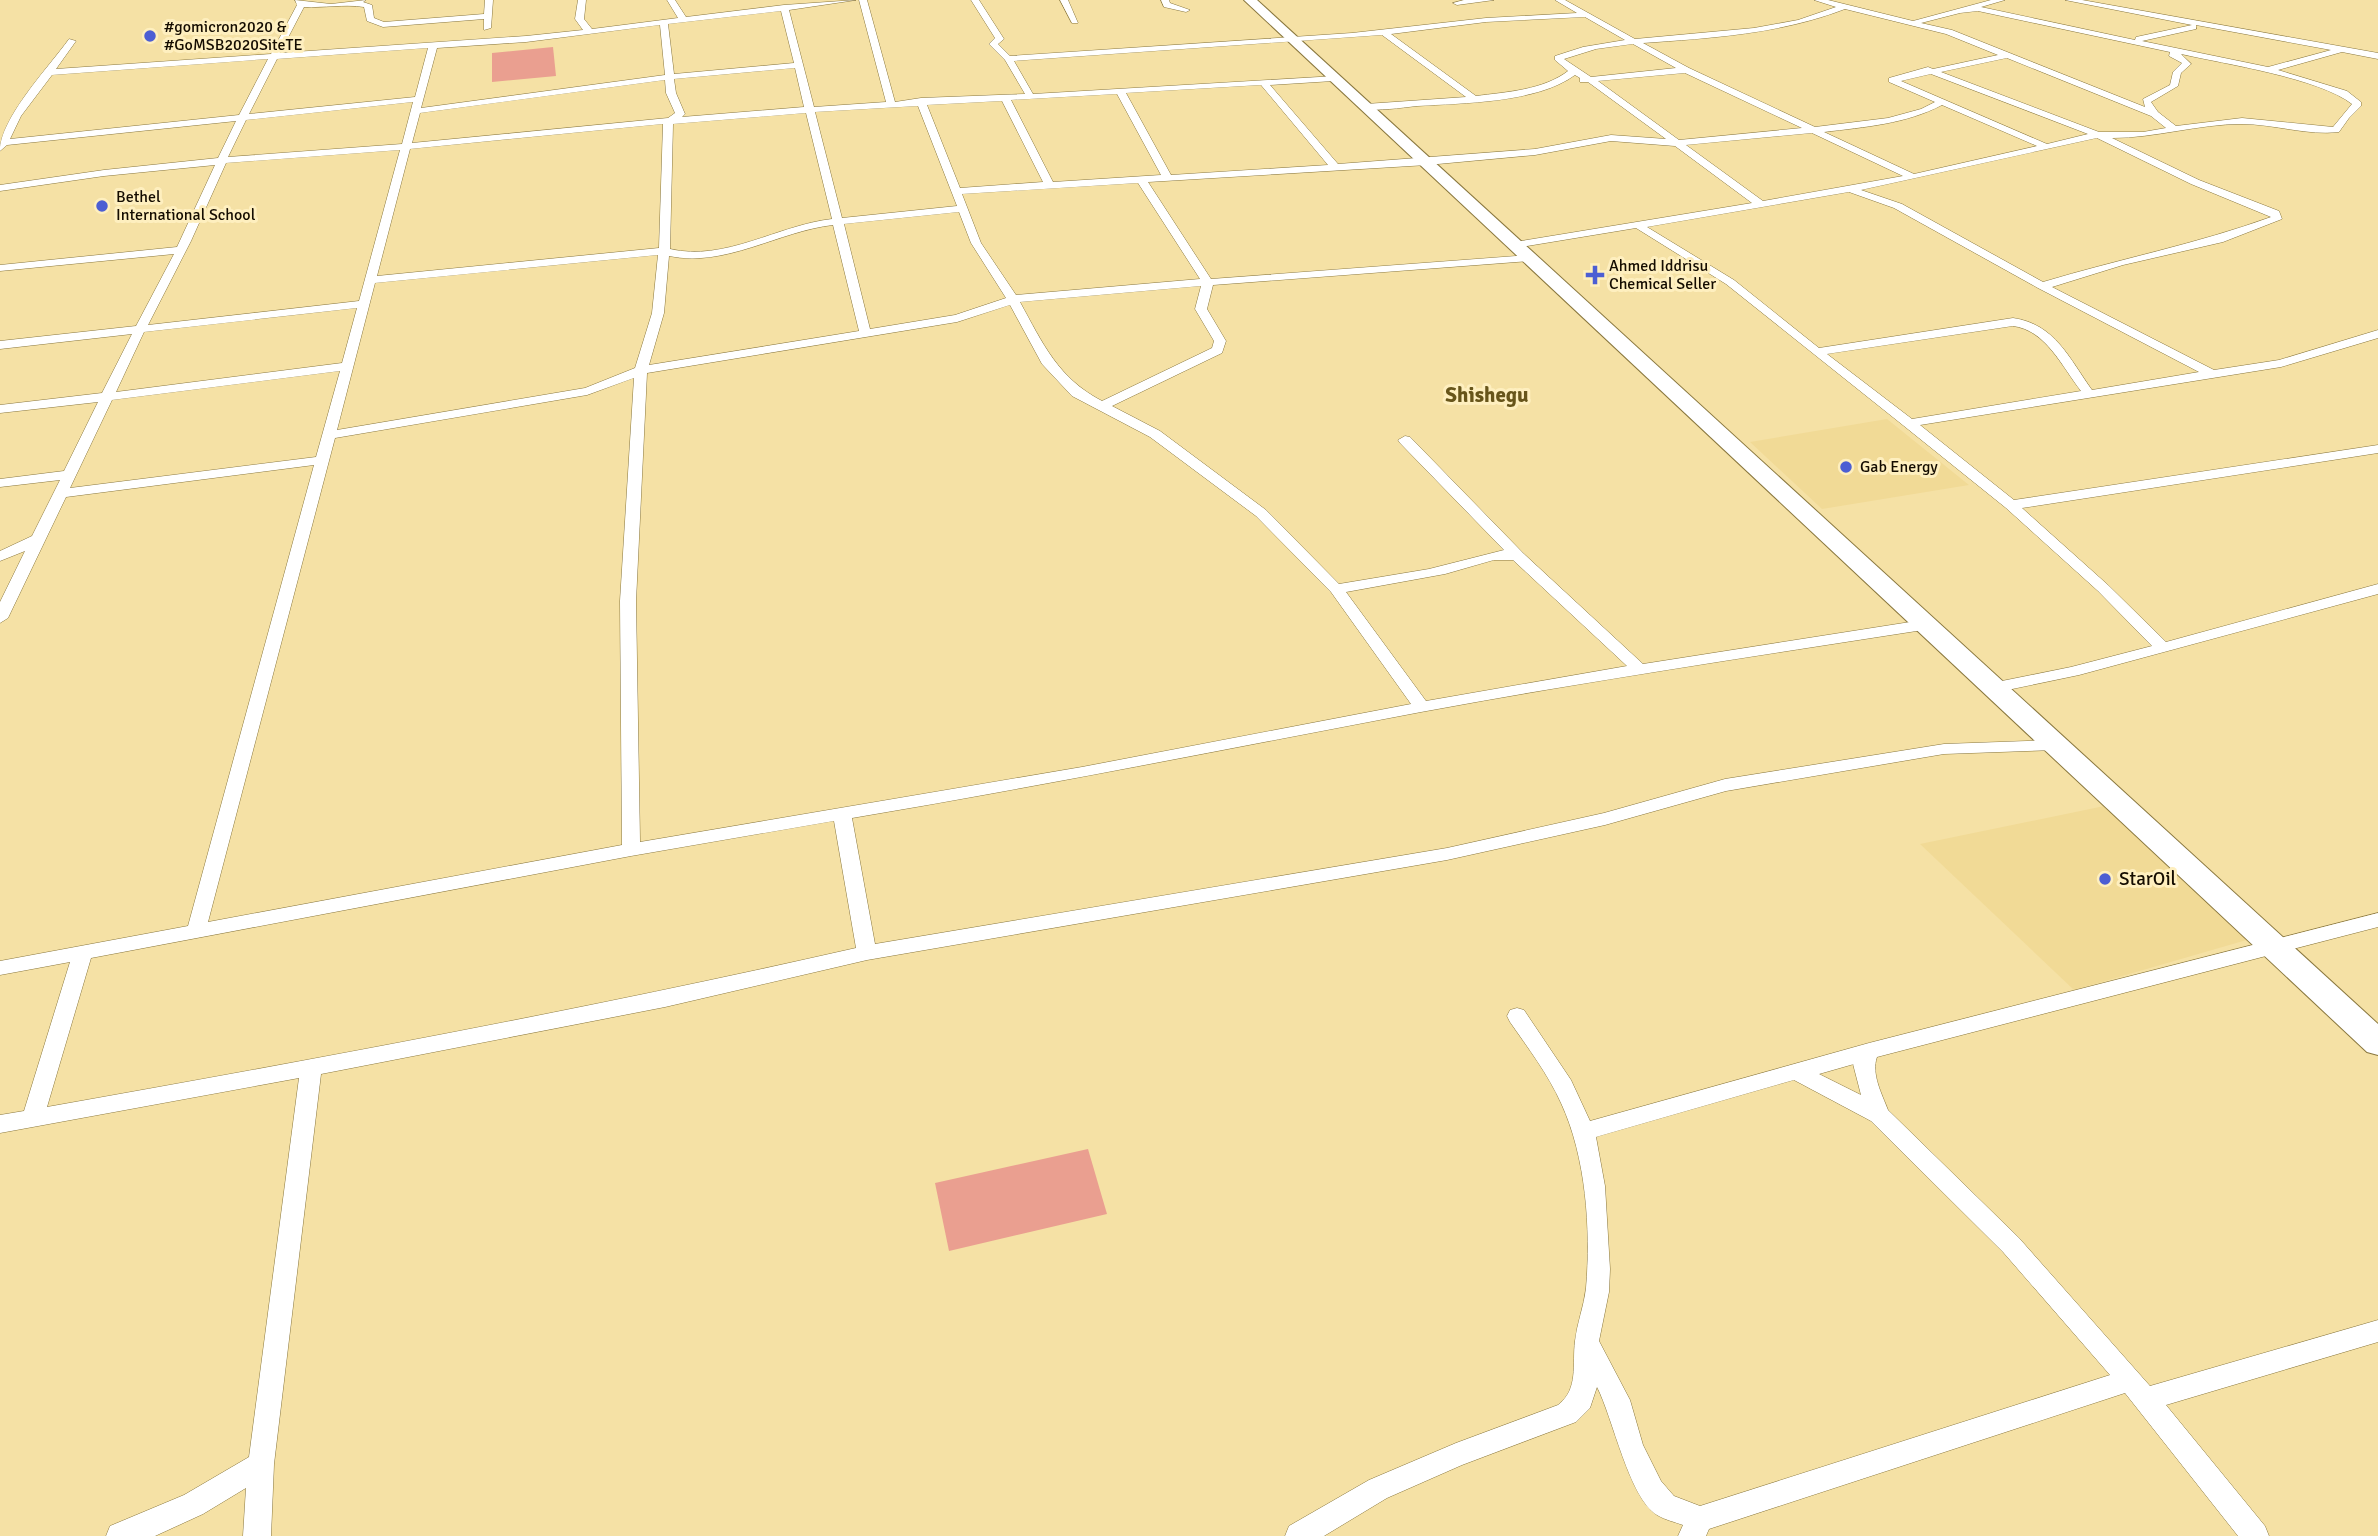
<svg xmlns="http://www.w3.org/2000/svg" width="2378" height="1536" font-family="Signika,sans-serif">
  <style>
    .built { fill: #f1da96 }
    .green { fill: #ea9f90 }
    .lines { fill: none; stroke-linecap: round; stroke-linejoin: round }
    .minor-casing { stroke: #89773e; stroke-width: 1 }
    .secondary-casing { stroke: #89773e; stroke-width: 2 }
    .minor { fill: #fff; fill-rule: evenodd }
    .secondary { fill: #fff; fill-rule: evenodd }
    .poi-dot { fill: #4c5ed3; stroke: #feefbf; stroke-width: 2.5 }
    .labels { text-anchor: middle; dominant-baseline: central; stroke-width: 6; stroke-linejoin: round; paint-order: stroke }
    .far-poi-label { font-size: 16px; fill: #140c00; stroke: #feefbf; text-anchor: start }
    .poi-label { font-size: 19px; fill: #140c00; stroke: #feefbf; text-anchor: start }
    .far-district-label { font-size: 21px; font-weight: bold; fill: #67551a; stroke: #feefbf }
  </style>
  <rect width="100%" height="100%" fill="#f5e1a5"/>
  <g class="built">
    <path d="M1887 419 1969 485 1822 509 1750 442Z"/>
    <path d="M2114 804 2257 937 2074 990 1920 844Z"/>
  </g>
  <g class="green">
    <path d="M553 47 556 76 492 82V53Z"/>
    <path d="M1088 1149 1107 1214 949 1251 935 1183Z"/>
  </g>
  <g class="lines">
    <g class="minor-casing">
      <g id="minor">
        <path d="M295 0 331 4 366 0 363 2 372 5 374 18 384 22 484 14 485 0H493L491 28 484 30V19L383 27 367 21 364 7C344 4 324 8 304 7L280 53 526 36 583 30 575 19 578 0H586L584 19 592 29 678 18 667 0H675L686 17 784 5 856 0 789 10 814 107 886 102 859 0H867L895 102 921 98 1025 94 1005 60 989 44 995 38 971 0H979L1004 39 998 44 1010 56 1352 33 1486 18 1577 13 1555 0H1565L1635 39 1754 28 1798 20 1836 7 1814 0H1828L1913 21 1991 0H2005L1981 7 2135 40 2136 37 2192 25 2065 0H2082L2378 53V59L2342 52 2278 70 2347 91 2361 102V106L2349 118 2339 132C2308 136 2274 124 2242 124 2198 124 2156 138 2112 138L2199 180 2279 211 2282 219 2223 242 2123 265 2052 287 2214 370 2279 360 2378 330V338L2281 367 1920 425 2014 500 2378 445V453L2022 508 2108 585 2166 642 2378 584V594L2079 675 1993 693 1987 692 1985 688 1987 684 2071 667 2152 646 2098 591 2006 508 1904 426 1726 284 1636 228 1515 248 1510 245 1515 242 1752 203 1675 146 1611 141 1535 155 1427 165 1148 182 1211 279 1530 255 1536 258 1530 261 1213 285 1207 309 1226 341 1222 353 1112 406 1160 431 1266 510 1339 584 1429 569 1504 550 1400 443 1398 440 1405 436 1410 437 1523 553 1643 664 1923 620 1931 625 1923 630C1756 656 1588 681 1421 712 1231 748 1042 786 852 818L875 944 1447 848 1604 813 1725 779 1944 744 2056 740 2065 745 2056 750 1944 754 1726 791 1605 825 1447 860 867 960 665 1007 321 1074 274 1464 271 1536H243L246 1488 203 1514 155 1536H106L110 1526 184 1495 249 1457 299 1078 0 1133V1115L24 1111 70 962 0 975V961L188 926 314 465 66 497 8 618 0 623V602L25 551 0 561V551L32 536 60 480 0 487V479L64 471 98 402 0 413V405L102 393 132 334 0 349V341L136 326 174 254 0 271V265L177 247 215 165 104 176 0 191V185L104 170 218 158 236 121 7 145 0 151C0 118 49 67 69 39L76 41 56 69 271 54 297 5ZM1845 9 1946 34 1998 55 1933 69 1928 67 1889 78V82L1935 102 1921 109 1888 118 1815 127 1689 68 1643 43C1712 38 1780 34 1845 9ZM781 11 794 63 674 74 668 24ZM1978 11 2170 52 2169 56 2182 63 2173 72 2170 85 2143 99 2145 107 1952 30 1921 23 1960 13ZM1585 17 1625 40 1583 47 1555 56V60L1568 71C1543 90 1507 92 1476 96L1391 34 1486 22ZM660 25 665 75 421 108 437 48 526 42ZM2196 25 2331 50 2268 67 2142 41 2196 29ZM1382 35 1466 97 1366 104 1361 107 1363 109C1380 111 1399 108 1417 106 1463 103 1537 103 1575 75L1580 78V82H1588L1666 139 1611 135 1535 149 1338 164 1270 85 1333 81 1336 80V76L1033 94 1014 61ZM1633 44 1676 68 1591 77 1564 59 1596 49ZM428 48 415 97 249 114 277 59ZM2181 54C2225 64 2319 78 2352 104L2333 127 2242 118 2176 126 2158 112 2151 102 2178 86 2181 73 2191 64ZM2007 58 2151 116 2166 128 2143 132H2099L1941 72ZM268 59 239 115 10 139 21 116 52 75ZM795 68 804 107 682 117 685 114 676 93 674 79ZM1685 73 1802 128 1679 140 1598 81ZM1931 74 2088 134 2047 144 1901 81ZM665 80 666 93 675 113 668 118 412 143 420 113ZM1261 85 1328 165 1171 175 1126 93ZM1117 94 1161 175 1053 182 1011 100ZM1002 101 1043 182 960 188 927 105ZM413 102 402 144 228 157 246 120ZM1942 105 2037 146 1914 174 1824 132C1865 127 1906 124 1942 105ZM918 106 957 206 842 218 815 112ZM806 113 832 219C778 225 725 262 670 249L673 124ZM663 124 659 248 377 276 410 149ZM1812 133 1903 176 1763 201 1686 145ZM2097 138 2191 184 2271 217C2197 244 2119 259 2043 282L1902 204 1861 190ZM400 150 359 301 148 325 191 241 226 163ZM1138 183 1200 279 1016 295 981 243 962 194ZM1849 192 1894 208 2038 288 2199 372 2092 390C2069 358 2055 324 2013 318L1819 348 1734 280 1647 227ZM959 212 971 243 1006 298 955 315 870 329 844 224ZM833 225 859 331 649 365 664 313 669 256C725 268 779 231 833 225ZM658 255 652 313 635 368 585 388 337 430 375 283ZM1201 286 1195 309 1214 341 1212 348 1102 401C1058 378 1043 344 1020 302ZM1010 305 1042 364 1072 396 1150 437 1256 516 1331 592 1411 704 1082 767 640 842 636 601 647 373 957 322ZM357 308 342 363 116 392 144 332ZM2013 326C2046 330 2062 367 2081 391L1912 419 1827 354ZM340 371 316 457 70 488 112 400ZM634 378 620 601 622 845 208 922 335 438 587 395ZM1494 560H1513L1627 666 1426 701 1346 592 1445 574ZM834 821 856 948C588 1009 317 1059 47 1107L91 958 631 856Z"/>
        <path d="M1060 0H1068L1078 23H1072Z"/>
        <path d="M1161 0H1169L1170 3 1190 10 1186 12 1164 7Z"/>
        <path d="M1464 0H1494L1457 5 1453 3Z"/>
        <path d="M2378 913V927L1877 1057C1871 1074 1882 1094 1888 1110L2019 1238 2150 1386 2378 1320V1342L2166 1405 2265 1526 2269 1536H2238L2125 1393 1709 1529 1706 1536H1678L1683 1525C1675 1522 1665 1520 1657 1515 1629 1498 1613 1418 1597 1387L1590 1408 1576 1422 1462 1465 1387 1498 1324 1536H1285L1289 1526 1369 1480 1456 1443 1558 1405C1579 1389 1572 1364 1575 1341 1577 1323 1584 1306 1586 1288 1591 1229 1586 1157 1561 1103 1548 1074 1528 1048 1510 1022L1507 1016 1510 1010 1517 1008 1524 1010 1571 1080 1590 1121 1869 1043ZM1853 1064 1861 1095 1819 1074 1854 1064ZM1794 1080 1871 1121 2003 1252 2110 1375 1700 1506 1674 1496 1661 1481 1643 1445 1630 1400 1599 1341 1609 1292 1610 1269 1605 1186 1596 1137Z"/>
      </g>
    </g>
    <g class="secondary-casing">
      <path id="secondary" d="M1244 0H1257L2378 1024V1055L2367 1052Z"/>
    </g>
    <use href="#minor" class="minor"/>
    <use href="#secondary" class="secondary"/>
  </g>
  <g class="poi-dot">
    <circle cx="150" cy="36" r="7"/>
    <circle cx="102" cy="206" r="7"/>
    <path d="M1591.5 264.5h7v7h7v7h-7v7h-7v-7h-7v-7h7z"/>
    <circle cx="1846" cy="467" r="7"/>
    <circle cx="2105" cy="879" r="7"/>
  </g>
  <g class="labels">
    <g class="far-poi-label">
      <text x="164" y="27">#gomicron2020 &amp;<tspan x="164" dy="18">#GoMSB2020SiteTE</tspan></text>
      <text x="116" y="197">Bethel<tspan x="116" dy="18">International School</tspan></text>
      <text x="1609" y="266">Ahmed Iddrisu<tspan x="1609" dy="18">Chemical Seller</tspan></text>
      <text x="1860" y="467">Gab Energy</text>
    </g>
    <g class="poi-label">
      <text x="2119" y="879">StarOil</text>
    </g>
    <g class="far-district-label">
      <text x="1487" y="395">Shishegu</text>
    </g>
  </g>
</svg>
